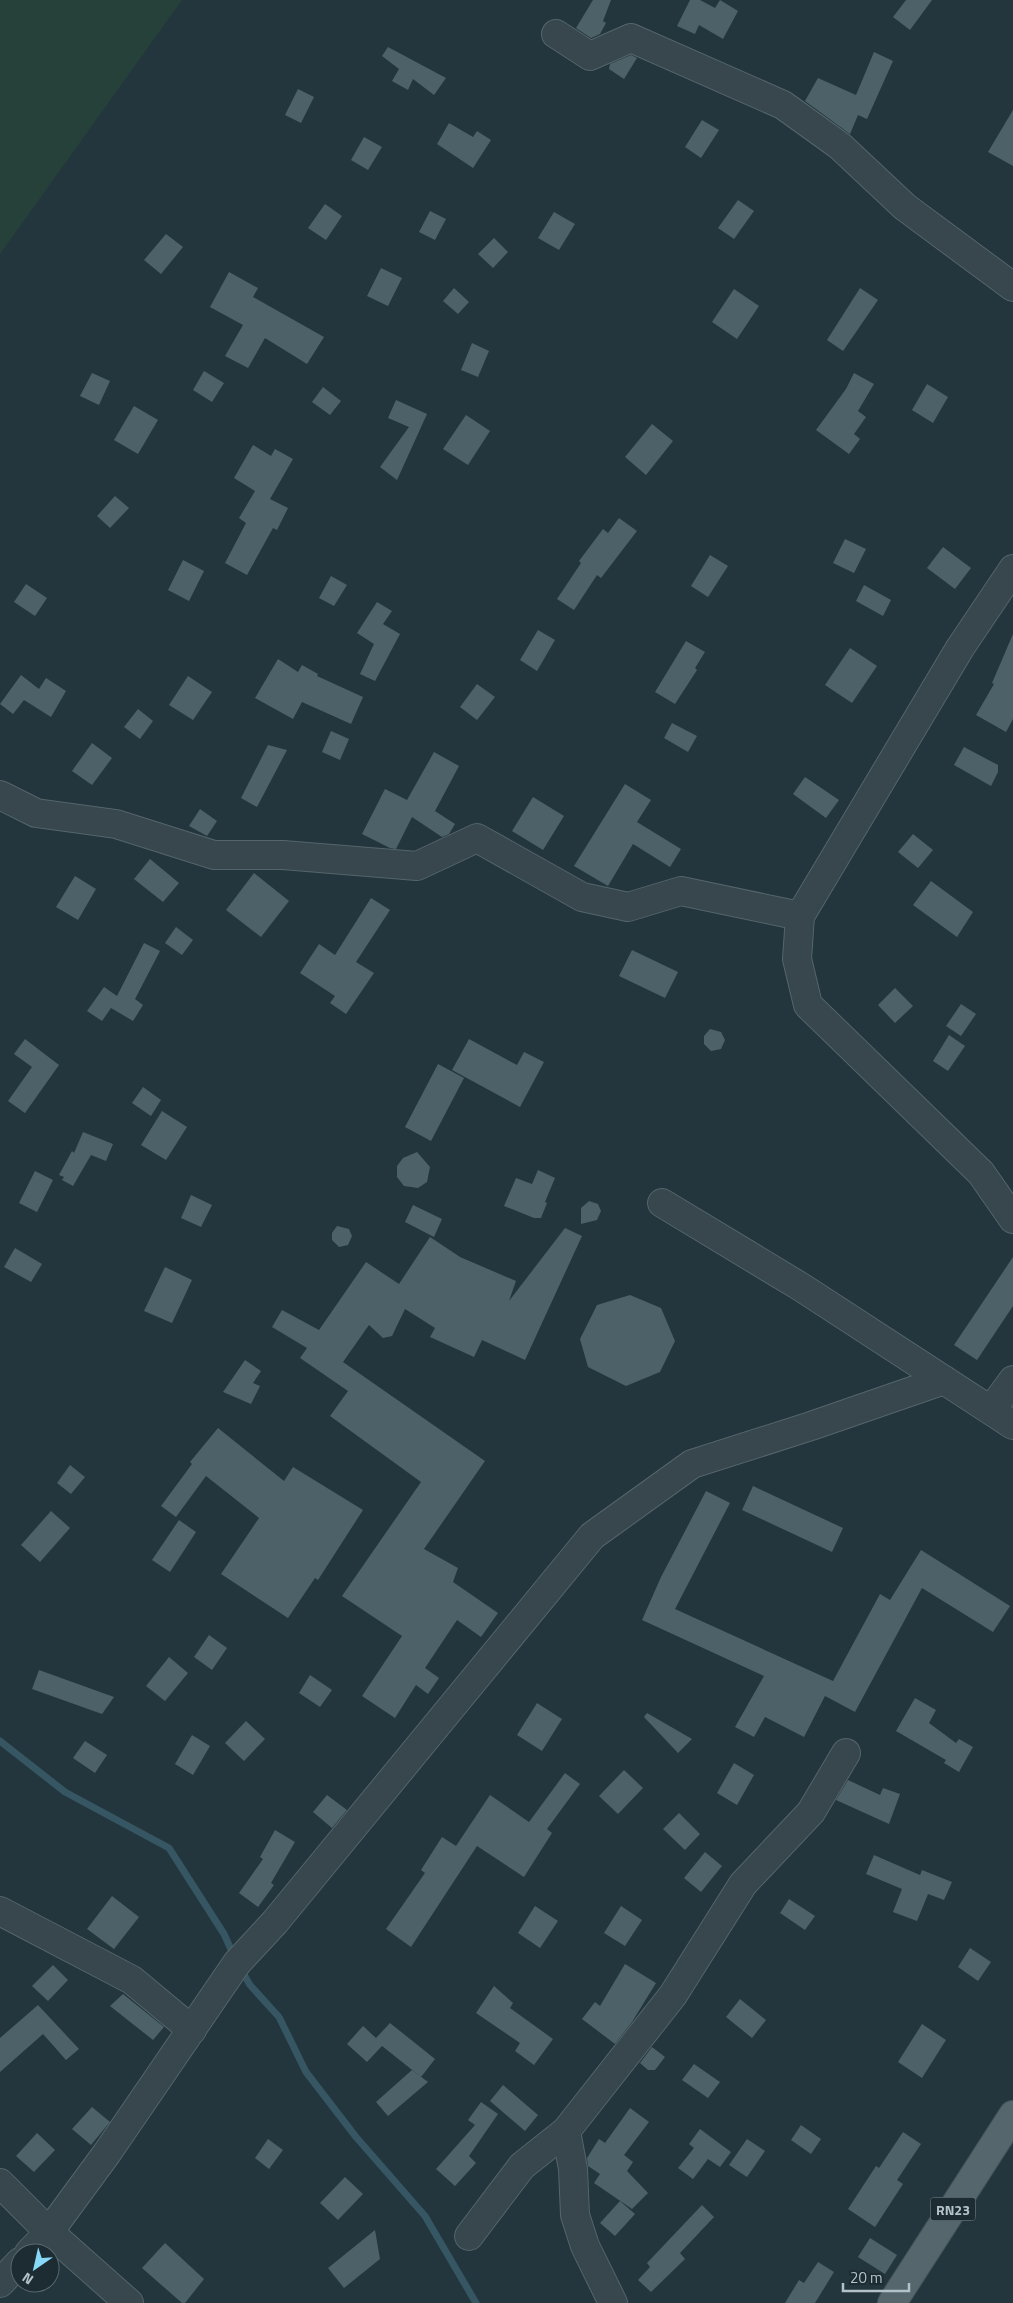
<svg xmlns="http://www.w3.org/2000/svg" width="1013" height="2303" font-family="'Titillium Web',sans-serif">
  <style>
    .green { fill: #26403a }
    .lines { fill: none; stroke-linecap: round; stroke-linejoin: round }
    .stream { stroke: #355662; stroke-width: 7 }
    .building { fill: #4c6168 }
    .minor-casing { stroke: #55656b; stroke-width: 30 }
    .major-casing { stroke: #435359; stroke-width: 30 }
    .minor { stroke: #37474d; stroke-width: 28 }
    .major { stroke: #55676d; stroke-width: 28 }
    .labels { text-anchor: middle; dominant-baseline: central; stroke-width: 4.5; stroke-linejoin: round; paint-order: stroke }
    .shield { fill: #1c2c32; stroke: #86959b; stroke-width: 1 }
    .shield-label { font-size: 14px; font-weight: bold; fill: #b3c2c8 }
  </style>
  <rect width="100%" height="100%" fill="#23363d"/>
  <path class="green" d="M0 0H182L0 254Z"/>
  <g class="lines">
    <g class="stream">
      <path d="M0 1741 65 1792 169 1848 224 1934 234 1956"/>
      <path d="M240 1968 250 1985 279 2017 306 2072 356 2137 425 2216 476 2303"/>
    </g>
  </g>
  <g class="building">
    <path d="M593 0H611L603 21 606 23 600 34 591 38 576 28Z"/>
    <path d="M690 0H700L715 8 720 0 738 11 723 39 699 25 695 34 677 26Z"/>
    <path d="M906 0H932L910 30 893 17Z"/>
    <path d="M388 47 446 78 434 95 413 79 408 90 392 81 399 69 382 56Z"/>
    <path d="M874 52 893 61 867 119 858 115 850 134 805 101 818 78 856 95Z"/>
    <path d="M631 55 637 58 624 79 609 69 610 64Z"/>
    <path d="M298 89 314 97 301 123 285 115Z"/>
    <path d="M1013 110V166L988 152Z"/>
    <path d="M702 120 719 130 701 158 685 147Z"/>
    <path d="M449 123 473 137 477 131 491 140 473 168 437 144Z"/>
    <path d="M364 137 382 147 368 170 351 160Z"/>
    <path d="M738 200 754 211 734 239 718 228Z"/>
    <path d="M325 204 342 216 326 240 308 228Z"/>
    <path d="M430 211 446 219 435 240 419 232Z"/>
    <path d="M554 212 575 224 559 250 538 238Z"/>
    <path d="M166 234 183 247 161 274 144 260Z"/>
    <path d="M494 238 508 252 493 268 478 254Z"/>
    <path d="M381 268 402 278 388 306 367 296Z"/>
    <path d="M229 272 258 288 253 297 324 337 307 364 265 338 248 368 225 356 243 325 210 307Z"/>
    <path d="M454 288 469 302 458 314 443 301Z"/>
    <path d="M860 288 878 300 843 351 827 340Z"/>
    <path d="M734 289 759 306 737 339 712 322Z"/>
    <path d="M472 343 489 351 478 377 461 370Z"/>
    <path d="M204 371 224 383 212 402 193 390Z"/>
    <path d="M92 373 110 381 99 405 80 396Z"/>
    <path d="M854 373 874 384 858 411 866 417 854 434 860 439 849 454 816 430 846 389Z"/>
    <path d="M927 384 948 397 933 423 912 410Z"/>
    <path d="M323 387 341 401 330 415 312 402Z"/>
    <path d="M396 400 427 414 397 480 380 467 409 427 388 418Z"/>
    <path d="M134 406 158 420 138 454 114 440Z"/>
    <path d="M466 415 490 431 468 465 443 449Z"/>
    <path d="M652 424 673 441 646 475 625 457Z"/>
    <path d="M253 445 271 456 275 449 293 459 270 499 288 508 277 530 273 528 247 575 225 563 246 523 239 518 255 491 234 478Z"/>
    <path d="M115 496 129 508 110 528 97 516Z"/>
    <path d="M619 518 637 531 601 578 597 575 574 610 557 599 581 563 579 561 603 529 608 533Z"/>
    <path d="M845 539 866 549 854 573 833 563Z"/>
    <path d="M943 547 971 568 955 589 927 568Z"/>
    <path d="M710 555 728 566 708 597 691 586Z"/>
    <path d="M183 560 204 571 189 601 168 590Z"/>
    <path d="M331 576 347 585 334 606 319 598Z"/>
    <path d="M26 584 47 598 35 616 14 602Z"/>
    <path d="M864 585 891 600 883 616 856 601Z"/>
    <path d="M377 602 392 611 383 624 400 634 375 681 360 674 374 644 357 633Z"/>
    <path d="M538 630 555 640 537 671 520 660Z"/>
    <path d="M1013 634V719L1006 732 976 715 994 684 992 683Z"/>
    <path d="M686 641 705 652 695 668 697 670 675 704 655 692Z"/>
    <path d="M850 648 877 666 852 703 825 685Z"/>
    <path d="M278 659 298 672 302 665 318 674 317 676 363 697 351 724 302 702 293 719 255 698Z"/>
    <path d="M21 675 39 689 46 678 66 691 51 717 24 700 13 714 0 704Z"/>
    <path d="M188 676 212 692 193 720 169 705Z"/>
    <path d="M477 684 495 697 477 720 460 707Z"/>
    <path d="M138 709 153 721 140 739 124 727Z"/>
    <path d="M672 723 697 736 688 752 664 738Z"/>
    <path d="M331 731 349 739 340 760 322 752Z"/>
    <path d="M92 743 112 758 92 785 72 771Z"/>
    <path d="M268 745 287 750 257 807 241 798Z"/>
    <path d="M964 747 998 765V772L991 786 954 765Z"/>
    <path d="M434 752 459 766 435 811 455 824 449 834 442 837 412 817 396 849 390 848 362 834 385 789 407 800Z"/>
    <path d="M805 777 839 800 826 818 793 794Z"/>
    <path d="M625 784 651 800 637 822 681 849 670 867 633 844 608 886 574 866Z"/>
    <path d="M533 797 564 816 543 850 512 831Z"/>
    <path d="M200 809 217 821 207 836 189 826Z"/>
    <path d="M913 834 933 850 918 868 898 852Z"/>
    <path d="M150 859 179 883 163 902 134 879Z"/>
    <path d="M254 873 289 901 261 937 226 910Z"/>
    <path d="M75 876 96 889 78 920 56 907Z"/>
    <path d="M931 881 973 912 957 937 913 905Z"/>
    <path d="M371 898 390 910 356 962 374 973 346 1014 330 1003 335 996 300 973 319 944 335 955Z"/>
    <path d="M176 927 193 940 182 955 165 943Z"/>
    <path d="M144 943 160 951 135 999 143 1005 133 1021 111 1008 102 1021 87 1011 104 987 117 996Z"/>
    <path d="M632 950 678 972 665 998 619 976Z"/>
    <path d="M895 988 913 1006 895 1023 878 1005Z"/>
    <path d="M961 1004 976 1014 961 1036 946 1026Z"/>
    <path d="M710 1029 721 1032 725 1040 721 1049 711 1051 704 1044V1036Z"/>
    <path d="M949 1035 965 1046 948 1071 933 1061Z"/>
    <path d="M25 1039 59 1065 25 1113 8 1101 32 1067 14 1054Z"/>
    <path d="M469 1039 517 1065 524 1052 544 1062 520 1107 452 1070Z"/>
    <path d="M438 1064 464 1078 431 1141 405 1127Z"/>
    <path d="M143 1087 161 1100 151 1116 132 1103Z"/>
    <path d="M162 1111 187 1127 166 1160 141 1145Z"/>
    <path d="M83 1132 113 1144 106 1161 91 1155 73 1186 62 1180 64 1177 59 1175 72 1151 74 1153Z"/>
    <path d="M417 1152 430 1167 427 1182 418 1188 404 1186 397 1177V1166L403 1158Z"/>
    <path d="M538 1170 555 1178 545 1202 547 1203 541 1218H534L504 1206 516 1178 532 1184Z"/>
    <path d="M35 1171 53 1180 37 1212 19 1203Z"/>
    <path d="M191 1195 212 1205 201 1227 181 1218Z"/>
    <path d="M589 1201 598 1204 601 1211 597 1220 581 1224V1208Z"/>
    <path d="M413 1205 442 1219 434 1237 405 1222Z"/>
    <path d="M337 1226 349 1229 352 1236 348 1245 339 1247 332 1240V1233Z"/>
    <path d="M565 1228 582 1236 525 1360 482 1340 474 1357 430 1337 435 1328 405 1309 392 1336 383 1338 369 1325 343 1362 485 1461 424 1549 458 1568 453 1582 498 1613 481 1637 457 1620 425 1668 439 1678 428 1694 416 1685 395 1718 362 1696 402 1636 342 1596 421 1482 330 1416 348 1391 300 1358 307 1348 272 1327 282 1310 319 1330 366 1262 399 1284 430 1237 460 1257 516 1281 509 1301Z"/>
    <path d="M15 1248 42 1264 31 1282 4 1267Z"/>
    <path d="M1013 1257V1306L977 1360 954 1345Z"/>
    <path d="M165 1267 192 1280 172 1323 144 1311Z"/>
    <path d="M630 1295 661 1308 675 1341 660 1372 626 1386 588 1367 580 1339 597 1305Z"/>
    <path d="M245 1360 261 1371 253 1383 260 1386 251 1404 223 1392Z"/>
    <path d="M218 1428 284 1481 293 1467 363 1510 318 1580 315 1578 288 1618 221 1574 259 1518 206 1476 176 1517 161 1506 192 1464 190 1462Z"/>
    <path d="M70 1465 85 1477 71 1494 57 1483Z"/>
    <path d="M753 1486 843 1528 832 1552 742 1510Z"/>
    <path d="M706 1491 730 1503 675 1609 833 1681 880 1594 890 1600 921 1550 1010 1606 993 1632 922 1588 855 1712 825 1696 804 1737 765 1717 754 1737 735 1727 764 1676 642 1620 661 1577Z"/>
    <path d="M51 1511 70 1528 40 1562 21 1545Z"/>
    <path d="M179 1520 196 1532 170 1572 152 1560Z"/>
    <path d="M209 1635 227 1648 212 1670 194 1657Z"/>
    <path d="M169 1657 188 1673 165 1701 146 1686Z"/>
    <path d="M39 1670 114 1697 102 1714 32 1689Z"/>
    <path d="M310 1675 332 1690 320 1707 299 1693Z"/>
    <path d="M915 1698 936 1710 929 1723 956 1743 959 1739 973 1747 959 1772 944 1763 946 1760 896 1731Z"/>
    <path d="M537 1703 562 1719 542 1751 517 1735Z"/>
    <path d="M647 1713 692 1739 678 1753 644 1717Z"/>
    <path d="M246 1721 265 1739 244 1761 225 1743Z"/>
    <path d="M192 1735 210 1746 193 1775 175 1764Z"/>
    <path d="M85 1741 107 1755 95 1773 73 1758Z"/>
    <path d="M734 1763 754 1775 737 1805 717 1793Z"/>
    <path d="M624 1770 643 1788 618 1814 599 1796Z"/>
    <path d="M565 1773 580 1784 547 1829 552 1833 524 1877 477 1846 411 1947 386 1929 425 1873 421 1870 442 1837 456 1846 490 1795 529 1822Z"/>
    <path d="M848 1780 880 1795 883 1788 900 1794 889 1824 836 1800Z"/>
    <path d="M327 1795 347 1810 332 1828 313 1812Z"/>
    <path d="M679 1813 700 1834 685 1850 663 1829Z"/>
    <path d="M275 1830 295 1842 271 1883 274 1885 258 1907 239 1893 263 1859 260 1857Z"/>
    <path d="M705 1852 722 1866 701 1892 684 1878Z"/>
    <path d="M874 1855 920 1875 922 1870 952 1882 944 1900 928 1894 917 1921 893 1912 902 1889 866 1874Z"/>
    <path d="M112 1896 139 1917 114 1949 87 1929Z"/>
    <path d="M789 1899 815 1916 805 1930 780 1913Z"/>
    <path d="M535 1906 558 1921 540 1948 518 1933Z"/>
    <path d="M621 1906 642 1920 625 1946 604 1933Z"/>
    <path d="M970 1948 991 1962 978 1981 958 1967Z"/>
    <path d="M625 1964 656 1983 632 2022 615 2044 582 2019 595 2002 600 2006Z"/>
    <path d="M53 1965 68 1980 48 2001 32 1986Z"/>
    <path d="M494 1986 513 2003 510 2008 553 2039 534 2065 515 2051 520 2043 476 2013Z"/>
    <path d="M123 1994 164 2027 153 2040 110 2006Z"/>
    <path d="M740 1999 766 2020 752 2038 726 2017Z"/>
    <path d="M38 2005 79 2049 66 2060 43 2034 0 2072V2038Z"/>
    <path d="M390 2023 435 2059 421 2077 382 2046 367 2062 347 2044 363 2026 376 2038Z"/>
    <path d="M922 2024 946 2040 922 2078 898 2062Z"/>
    <path d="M652 2047 665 2057 655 2070H648L640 2063Z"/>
    <path d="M694 2064 720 2082 708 2098 682 2080Z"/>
    <path d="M412 2070 428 2082 388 2116 376 2102Z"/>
    <path d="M503 2085 538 2115 525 2131 490 2101Z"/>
    <path d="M481 2102 498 2114 469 2156 476 2163 455 2186 436 2169 475 2125 468 2120Z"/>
    <path d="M92 2107 110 2122 91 2145 72 2129Z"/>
    <path d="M630 2108 649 2122 624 2155 633 2162 627 2171 648 2193 632 2209 594 2183 600 2174 588 2166 587 2158 599 2139 605 2143Z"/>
    <path d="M801 2125 821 2139 811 2154 791 2140Z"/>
    <path d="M700 2129 731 2152 720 2167 708 2159 693 2179 678 2168 694 2148 689 2144Z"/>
    <path d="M903 2132 921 2144 897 2180 903 2184 875 2227 848 2209 876 2166 879 2168Z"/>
    <path d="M37 2133 55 2150 34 2172 16 2156Z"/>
    <path d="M268 2139 283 2150 269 2169 255 2158Z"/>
    <path d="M747 2139 765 2151 747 2177 729 2165Z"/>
    <path d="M345 2177 363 2194 338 2220 320 2203Z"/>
    <path d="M620 2201 635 2214 615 2236 600 2223Z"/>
    <path d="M702 2205 714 2217 680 2253 685 2259 651 2292 638 2280 650 2267 647 2263Z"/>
    <path d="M375 2230 380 2259 344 2288 328 2268Z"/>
    <path d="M870 2238 897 2255 885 2274 858 2257Z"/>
    <path d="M165 2243 204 2279 185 2303H182L142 2268Z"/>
    <path d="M818 2262 834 2272 815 2303H785L799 2280 804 2283Z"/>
  </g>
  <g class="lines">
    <g class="minor-casing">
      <g id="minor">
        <path d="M556 34 590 56 631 38 783 105 840 146 905 207 1013 287"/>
        <path d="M1013 569 960 648 800 916 797 959 808 1005 981 1173 1013 1219"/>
        <path d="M0 795 36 813 116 824 214 855H283L417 866 477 838 582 897 628 907 681 891 800 916"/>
        <path d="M662 1203 801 1287 1013 1425"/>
        <path d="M991 1410 1013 1380"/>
        <path d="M0 1911 132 1980 192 2030"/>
        <path d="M566 2131 573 2169 575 2215 585 2246 613 2303"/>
        <path d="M0 2183 49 2232 129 2303"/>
        <path d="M469 2236 522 2166 566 2131 673 1995 743 1884 811 1812 846 1753"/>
        <path d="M29 2253 49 2232 107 2153 237 1963 275 1922 592 1536 692 1464 811 1426 944 1380"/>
        <path d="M0 2283 20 2262"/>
      </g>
    </g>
    <g class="major-casing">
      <path id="major" d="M892 2303 1013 2115"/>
    </g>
    <use href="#minor" class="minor"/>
    <use href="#major" class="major"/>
  </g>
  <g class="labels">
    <rect class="shield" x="930.5" y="2197.5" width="45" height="23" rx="4"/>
    <g class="shield-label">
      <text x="953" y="2209">RN23</text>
    </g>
  </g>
  <g transform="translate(35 2268) rotate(214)"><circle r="24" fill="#1c2c32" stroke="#58686e"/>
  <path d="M0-4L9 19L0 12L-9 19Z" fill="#88d8f8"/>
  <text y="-8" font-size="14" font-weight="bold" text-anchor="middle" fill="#b3c2c8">N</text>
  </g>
  <path d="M843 2283v8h66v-8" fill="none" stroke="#b3c2c8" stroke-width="2.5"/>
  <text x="850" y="2283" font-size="15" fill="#b3c2c8" stroke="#1c2c32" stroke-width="4" paint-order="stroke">20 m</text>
</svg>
